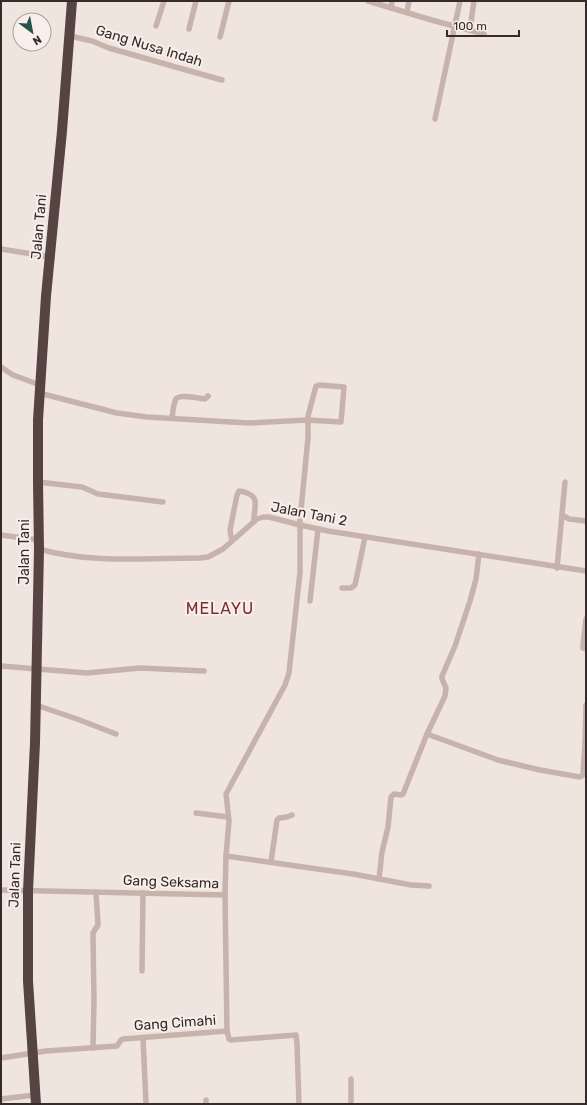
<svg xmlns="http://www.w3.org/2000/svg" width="587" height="1105" font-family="Rubik,sans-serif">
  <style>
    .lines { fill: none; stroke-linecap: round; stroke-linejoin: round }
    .street { stroke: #c7b2ac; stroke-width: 5.5 }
    .highway { stroke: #564442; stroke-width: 10 }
    .labels { text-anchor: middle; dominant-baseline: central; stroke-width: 4; stroke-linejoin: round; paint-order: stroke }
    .street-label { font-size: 14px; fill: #362b2a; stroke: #f8efeb }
    .quarter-label { font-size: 16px; letter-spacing: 1px; fill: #7c2d2b; stroke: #f8efeb }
  </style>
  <rect width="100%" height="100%" fill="#f0e4df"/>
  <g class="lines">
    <g class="street">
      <path d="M368 1 435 21 484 34"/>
      <path d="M391 8 392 1"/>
      <path d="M407 12 409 1"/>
      <path d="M156 26 164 1"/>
      <path d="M189 29 196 1"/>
      <path d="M470 29 474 1"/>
      <path d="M70 36 92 41 109 48 172 66 222 80"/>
      <path d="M220 37 229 1"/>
      <path d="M435 119 460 1"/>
      <path d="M1 249 50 257"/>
      <path d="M1 367 13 375 40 385"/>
      <path d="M39 393 117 413 147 417 231 422 250 423 307 420 341 422 344 387 319 385 316 386 308 416V438L300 520V572L289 673 285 685 226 794 229 821 226 856 353 874 411 885 429 886"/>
      <path d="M172 418C173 413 173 404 176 399 179 394 198 398 205 399L208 396"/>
      <path d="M38 482 82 487 98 494 163 502"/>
      <path d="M562 515 569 519 586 521"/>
      <path d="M1 535 39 540"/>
      <path d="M232 541 230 530 237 495 239 491C243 491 245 492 249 494 260 498 253 512 254 521"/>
      <path d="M39 549C92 564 146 558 200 558L208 557 223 549 257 519 263 517H269L300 525 328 531 586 571"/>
      <path d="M557 568 565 482"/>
      <path d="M342 588H351L355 585 365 537"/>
      <path d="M310 601 318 529"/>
      <path d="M586 619 583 645V648L586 649"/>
      <path d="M1 666 87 673 140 668 204 671"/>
      <path d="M36 705 77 719 116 734"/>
      <path d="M586 705 585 743H586"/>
      <path d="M427 734 498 760 540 770 580 777 583 775 585 743"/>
      <path d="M196 813 228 817"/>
      <path d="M271 862 277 820 279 818 287 817 292 815"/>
      <path d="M379 879 382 852 388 827 391 797 394 794 401 795 403 794 427 734 445 696 446 688 442 679V676L455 646 470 601 476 579 479 554"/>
      <path d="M1 890 225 895 227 1031"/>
      <path d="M225 895 226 856"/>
      <path d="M142 971 143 893"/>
      <path d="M143 1038 146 1104"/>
      <path d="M93 1048 94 999 93 936V933L98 925 96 892"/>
      <path d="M1 1058 46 1051 117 1046 121 1040 123 1039 227 1031 229 1039 231 1040 296 1035 297 1044 299 1104"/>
      <path d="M351 1079V1104"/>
      <path d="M1 1099 35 1095"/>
      <path d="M206 1100V1104"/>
    </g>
    <path class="highway" d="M36 1104 28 981V891L35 743 39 549 38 482V420L46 296 62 131 72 1"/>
  </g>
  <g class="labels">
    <g class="street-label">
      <text transform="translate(149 46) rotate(17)">Gang Nusa Indah</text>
      <text transform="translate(39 227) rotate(-85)">Jalan Tani</text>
      <text transform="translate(309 514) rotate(11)">Jalan Tani 2</text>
      <text transform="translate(24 552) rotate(-90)">Jalan Tani</text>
      <text transform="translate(15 875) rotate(-88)">Jalan Tani</text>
      <text transform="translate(171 882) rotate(2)">Gang Seksama</text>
      <text transform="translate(175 1023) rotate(-4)">Gang Cimahi</text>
    </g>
    <g class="quarter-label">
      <text x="220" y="608">MELAYU</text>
    </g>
  </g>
  <rect width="587" height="1105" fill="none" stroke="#362b2a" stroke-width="4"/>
  <g transform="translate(32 32) rotate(148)"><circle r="19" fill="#f8efeb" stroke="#aaa19e"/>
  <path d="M0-3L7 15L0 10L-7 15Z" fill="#24534c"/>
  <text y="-6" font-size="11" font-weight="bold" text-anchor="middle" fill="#362b2a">N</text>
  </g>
  <path d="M447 30v6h72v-6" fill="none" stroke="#362b2a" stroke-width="2"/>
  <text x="453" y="30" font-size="12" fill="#362b2a" stroke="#f8efeb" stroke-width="3" paint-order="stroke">100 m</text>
</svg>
